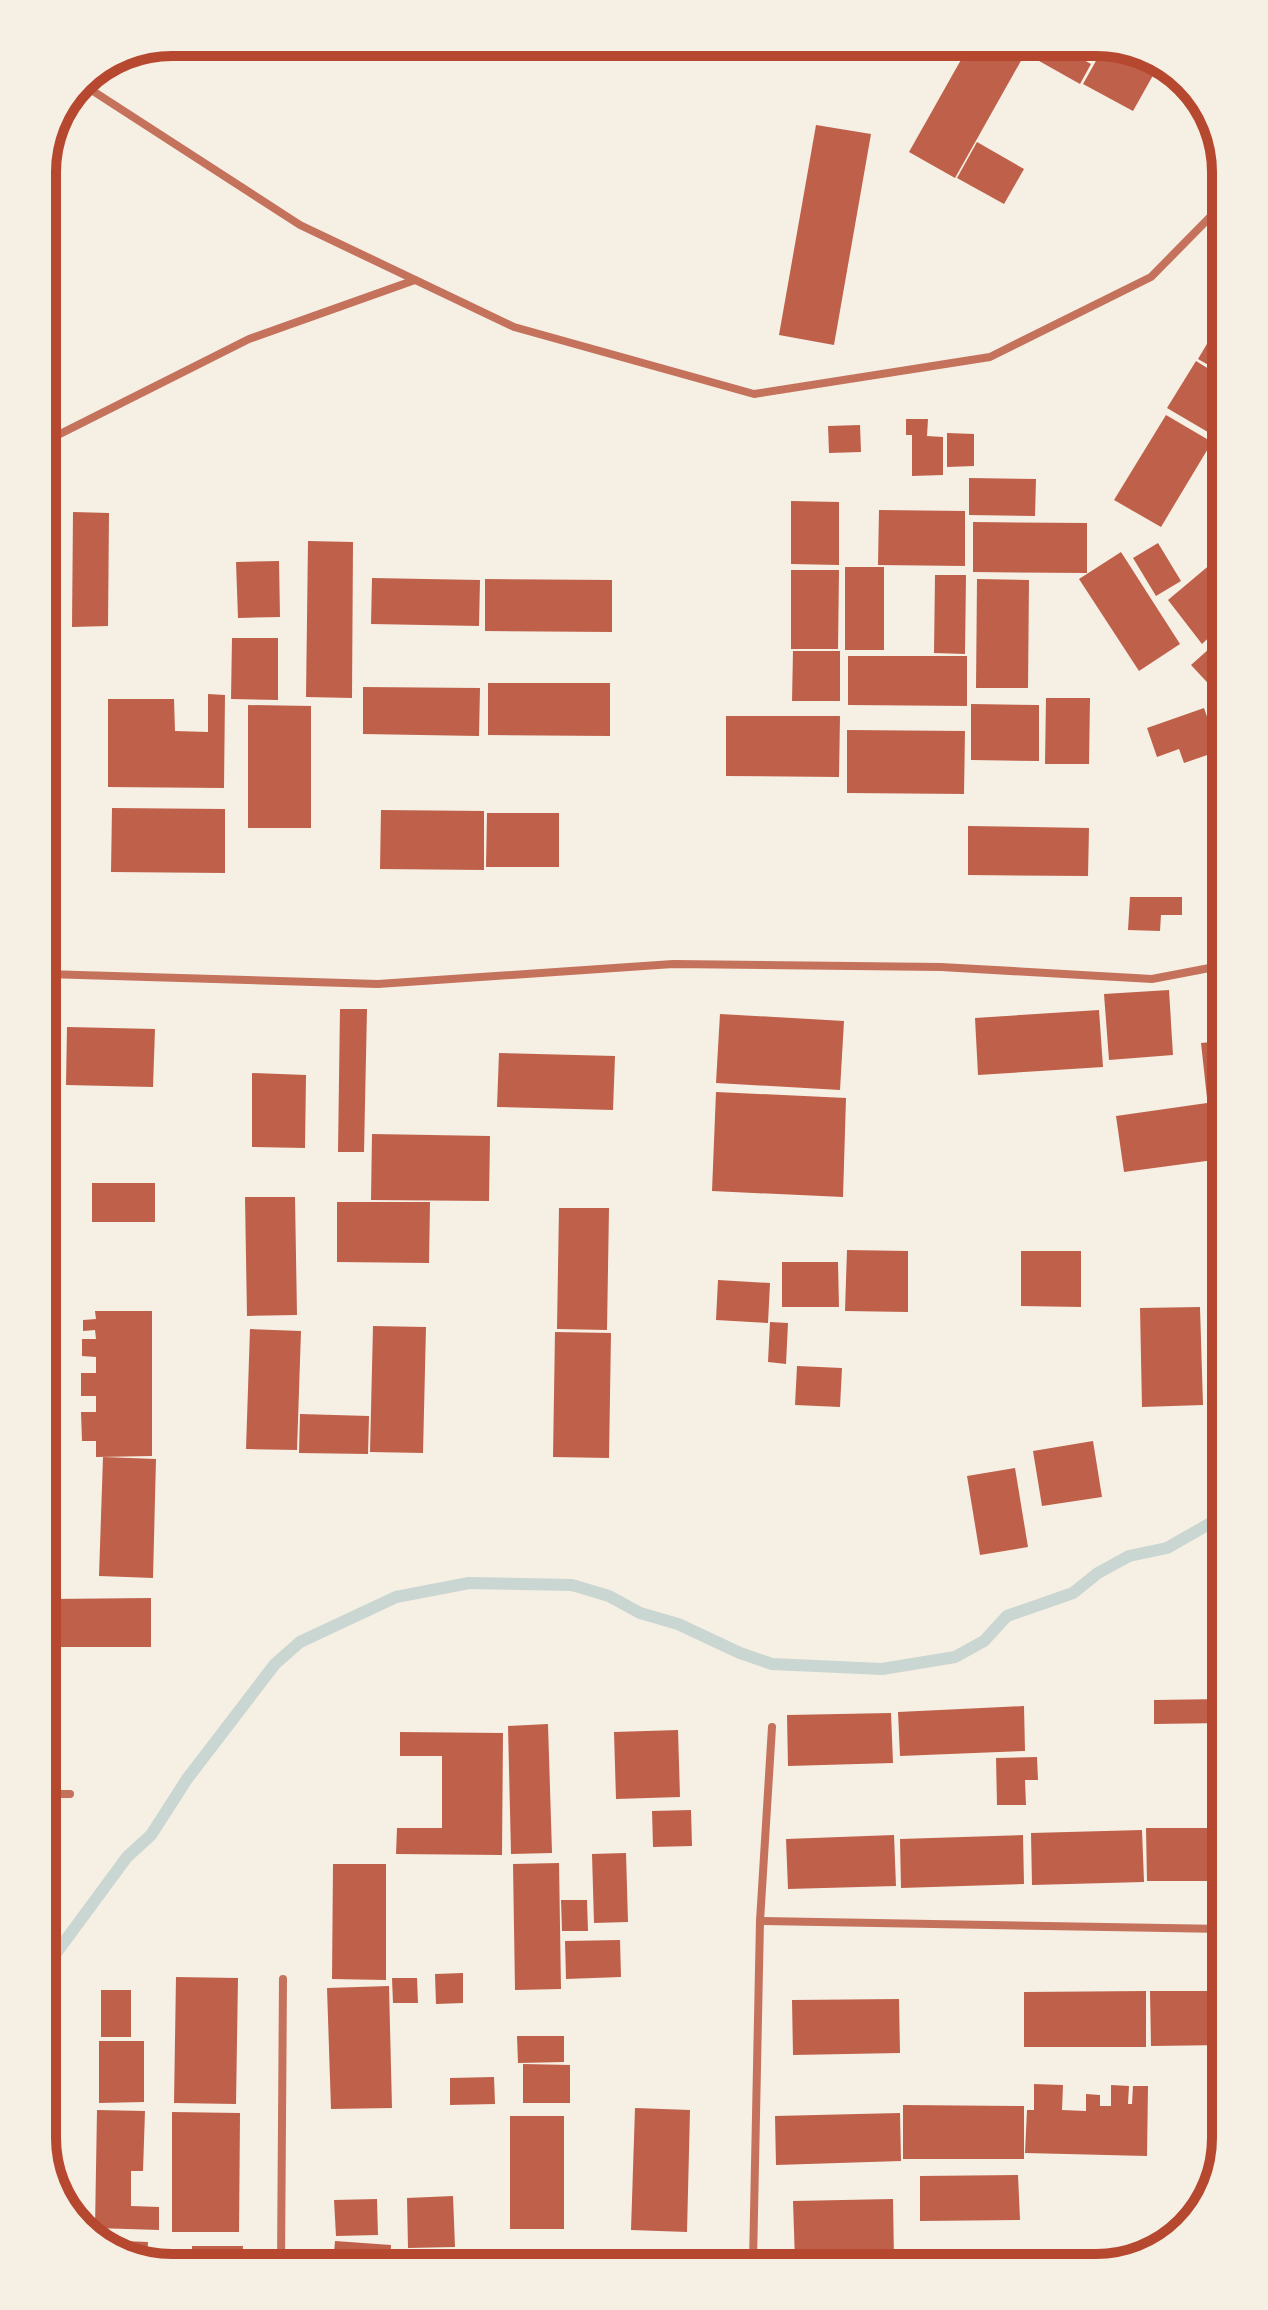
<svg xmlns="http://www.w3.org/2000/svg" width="1268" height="2310" font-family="Commissioner,sans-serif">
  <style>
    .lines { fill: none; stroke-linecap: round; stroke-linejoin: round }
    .stream { stroke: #c9d6d2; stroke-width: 12 }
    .building { fill: #bf614a }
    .minor { stroke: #c5725c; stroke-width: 8 }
    .rim { fill: none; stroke: #b5482f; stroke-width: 10 }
  </style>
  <rect width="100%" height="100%" fill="#f6efe4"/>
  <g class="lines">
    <path class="stream" d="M51 1960 127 1857 151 1835 187 1779 275 1664 300 1642 396 1597 469 1583 572 1585 609 1596 640 1613 678 1624 740 1653 772 1664 882 1669 955 1657 984 1641 1007 1616 1073 1593 1098 1573 1129 1556 1167 1548 1223 1516"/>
  </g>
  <g class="building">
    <path d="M971 42H992L1022 59 955 178 909 152Z"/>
    <path d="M1040 42H1052L1091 64 1080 84 1032 57Z"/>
    <path d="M1106 43 1160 63 1133 111 1083 84Z"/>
    <path d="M816 125 871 134 834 345 779 335Z"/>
    <path d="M977 142 1024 169 1004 204 957 178Z"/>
    <path d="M1217 327V370L1198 359Z"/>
    <path d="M1196 361 1217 374V393L1209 406 1217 411 1218 438 1167 408Z"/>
    <path d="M1166 415 1212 442 1161 527 1114 500Z"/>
    <path d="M906 419H928L927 436 943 437V475L912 476V435H906Z"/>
    <path d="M860 425 861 452 829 453 828 426Z"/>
    <path d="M947 433 974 434V466L947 467Z"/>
    <path d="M969 478 1036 479 1035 516 969 515Z"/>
    <path d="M791 501 839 502V565L791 564Z"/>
    <path d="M879 510 965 511V566L878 565Z"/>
    <path d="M73 512 109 513 108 626 72 627Z"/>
    <path d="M973 522 1087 523V573L973 572Z"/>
    <path d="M308 541 353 542 352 698 306 697Z"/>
    <path d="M1158 543 1181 581 1156 596 1133 558Z"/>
    <path d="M1121 552 1180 644 1139 671 1079 579Z"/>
    <path d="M1218 558V629L1202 644 1168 600Z"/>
    <path d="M279 561 280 617 238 618 236 562Z"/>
    <rect x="845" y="567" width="39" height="83"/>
    <path d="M791 570H839L838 649H791Z"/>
    <path d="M935 575H966L965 654 934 653Z"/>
    <path d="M372 578 480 580 479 626 371 624Z"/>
    <path d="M485 579 612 580V632L485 631Z"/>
    <path d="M977 579 1029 580 1028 688H976Z"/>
    <path d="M232 638H278V700L231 699Z"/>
    <path d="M1219 640V695L1191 665Z"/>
    <path d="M793 651H840V701H792Z"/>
    <path d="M848 656H967V706L848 705Z"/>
    <path d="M488 683H610V736L488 735Z"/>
    <path d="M363 687 480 688 479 736 363 734Z"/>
    <path d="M208 694 225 695 224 788 108 787V699H174L175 731 208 732Z"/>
    <path d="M1046 698H1090L1089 764H1045Z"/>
    <path d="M971 704 1039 705V761L971 760Z"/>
    <path d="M248 705 311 706V828H248Z"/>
    <path d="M1204 708 1219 751 1184 763 1179 749 1157 757 1147 728Z"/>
    <path d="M726 716H840L839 777 726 776Z"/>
    <path d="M847 730 965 731 964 794 847 793Z"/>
    <path d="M45 761 54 762 53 787H45Z"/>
    <path d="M112 808 225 809V873L111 872Z"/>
    <path d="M381 810 484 811V870L380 869Z"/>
    <path d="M487 813H559V867H486Z"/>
    <path d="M968 826 1089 828 1088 876 968 875Z"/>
    <path d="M1130 897H1182V915H1161L1160 931 1128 930Z"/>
    <path d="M1169 990 1173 1055 1109 1060 1104 994Z"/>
    <path d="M340 1009H367L364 1152H338Z"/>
    <path d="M1099 1010 1103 1067 978 1075 975 1018Z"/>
    <path d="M720 1014 844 1021 840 1090 716 1083Z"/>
    <path d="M67 1027 155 1029 153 1087 66 1085Z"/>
    <path d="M1221 1041V1096L1207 1098 1201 1043Z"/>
    <path d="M499 1053 615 1056 613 1110 497 1107Z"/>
    <path d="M252 1073 306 1075 305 1148 252 1147Z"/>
    <path d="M716 1092 846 1098 843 1197 712 1191Z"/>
    <path d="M1221 1101V1159L1124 1172 1116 1116Z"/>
    <path d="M372 1134 490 1136 489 1201 371 1200Z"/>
    <rect x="92" y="1183" width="63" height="39"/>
    <path d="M245 1197H295L297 1315 247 1316Z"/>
    <path d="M337 1202H430L429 1263 337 1262Z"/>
    <path d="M559 1208H609L607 1330 557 1329Z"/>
    <path d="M847 1250 908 1251V1312L845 1311Z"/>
    <path d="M1021 1251H1081V1307L1021 1306Z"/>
    <path d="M782 1262H838L839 1307H782Z"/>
    <path d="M718 1280 770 1283 768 1323 716 1320Z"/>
    <path d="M1200 1307 1203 1405 1142 1407 1140 1308Z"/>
    <path d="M95 1311H152V1456L96 1457V1441H82L81 1412H96V1396H81V1373H96V1357L82 1356V1339H96L95 1330 83 1331V1320L96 1319Z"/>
    <path d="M770 1322 788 1323 786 1364 768 1362Z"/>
    <path d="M373 1326 426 1327 423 1453 370 1452Z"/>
    <path d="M250 1329 301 1331 297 1450 246 1449Z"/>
    <path d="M555 1332 611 1333 609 1458 553 1457Z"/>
    <path d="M797 1366 842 1368 840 1407 795 1405Z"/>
    <path d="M300 1414 369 1416 368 1454 299 1453Z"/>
    <path d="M1093 1441 1102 1497 1042 1506 1033 1451Z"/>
    <path d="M103 1457 156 1459 153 1578 99 1576Z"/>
    <path d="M1015 1468 1028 1547 980 1555 967 1476Z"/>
    <path d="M151 1598V1647H49V1599Z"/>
    <path d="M1224 1699V1723L1154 1724V1700Z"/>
    <path d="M1024 1706 1025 1751 900 1756 898 1712Z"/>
    <path d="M891 1713 893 1763 788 1766 787 1715Z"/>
    <path d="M548 1724 552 1853 511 1854 508 1726Z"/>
    <path d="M678 1730 680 1797 616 1799 614 1732Z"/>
    <path d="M400 1732 503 1733 502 1855 396 1854 397 1828H442V1756H400Z"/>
    <path d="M1037 1757 1038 1780H1025L1026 1805H997L996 1758Z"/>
    <path d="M691 1810 692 1846 653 1847 652 1811Z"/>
    <path d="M1146 1828H1224L1225 1881H1147Z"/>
    <path d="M1142 1830 1144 1882 1032 1885 1031 1833Z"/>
    <path d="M894 1835 896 1886 788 1889 786 1839Z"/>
    <path d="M1023 1835 1024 1884 901 1888 900 1839Z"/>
    <path d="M626 1853 628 1922 594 1923 592 1854Z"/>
    <path d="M559 1863 561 1989 515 1990 513 1864Z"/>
    <path d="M333 1864H386V1980L332 1979Z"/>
    <path d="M561 1900H587L588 1931H562Z"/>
    <path d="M620 1940 621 1977 566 1979 565 1941Z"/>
    <path d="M463 1973V2003L436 2004 435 1974Z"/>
    <path d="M176 1977 238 1978 236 2104 174 2103Z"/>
    <path d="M392 1978H417L418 2003H393Z"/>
    <path d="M389 1986 392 2108 331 2109 327 1988Z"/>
    <rect x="101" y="1990" width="30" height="47"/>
    <path d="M1146 1991V2047H1024V1992Z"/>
    <path d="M1150 1991H1225L1226 2045 1151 2046Z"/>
    <path d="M899 1999 900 2053 793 2055 792 2000Z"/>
    <path d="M517 2036H564V2062L518 2063Z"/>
    <path d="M99 2041H144V2102L99 2103Z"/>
    <path d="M523 2064 570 2065V2103H523Z"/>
    <path d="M494 2077 495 2104 450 2105V2078Z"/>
    <path d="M1034 2084 1063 2085 1062 2110 1086 2111V2094L1100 2095V2106H1111V2085L1129 2086 1128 2104H1132L1133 2086H1148L1147 2156 1025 2153 1027 2110H1034Z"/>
    <path d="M903 2105 1024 2106V2159H903Z"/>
    <path d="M635 2108 690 2110 687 2232 631 2230Z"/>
    <path d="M97 2110 145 2111 143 2171H131V2206L159 2207V2230L95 2228Z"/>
    <path d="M172 2112 240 2113 239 2232H172Z"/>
    <path d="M900 2113 901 2161 776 2165 775 2116Z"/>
    <rect x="510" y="2116" width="54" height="113"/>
    <path d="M1018 2175 1020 2220 920 2221V2176Z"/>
    <path d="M453 2196 455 2247 408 2248 407 2198Z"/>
    <path d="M377 2199 378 2235 336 2236 334 2200Z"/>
    <path d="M893 2199 894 2259 795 2261 793 2201Z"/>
    <path d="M97 2240 148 2242 147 2262 99 2246Z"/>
    <path d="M335 2241 391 2245 390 2265 333 2266Z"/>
    <path d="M192 2246H243L242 2267H192Z"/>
    <path d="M584 2258 585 2264H516V2260Z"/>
  </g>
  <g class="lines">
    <g class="minor">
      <path d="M79 82 300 225 514 327 754 394 990 357 1151 277 1216 211"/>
      <path d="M44 442 249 339 415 280"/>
      <path d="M46 974 378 984 673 964 941 967 1152 979 1220 966"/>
      <path d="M50 1794H70"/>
      <path d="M760 1921 1225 1929"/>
      <path d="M753 2262 760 1921 772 1727"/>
      <path d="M281 2267 283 1979"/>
    </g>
  </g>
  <path d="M0 0H1268V2310H0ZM172 56H1096A116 116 0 0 1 1212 172V2138A116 116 0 0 1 1096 2254H172A116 116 0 0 1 56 2138V172A116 116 0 0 1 172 56Z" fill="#f6efe4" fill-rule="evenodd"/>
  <path class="rim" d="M172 56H1096A116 116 0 0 1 1212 172V2138A116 116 0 0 1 1096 2254H172A116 116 0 0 1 56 2138V172A116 116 0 0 1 172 56Z"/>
</svg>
